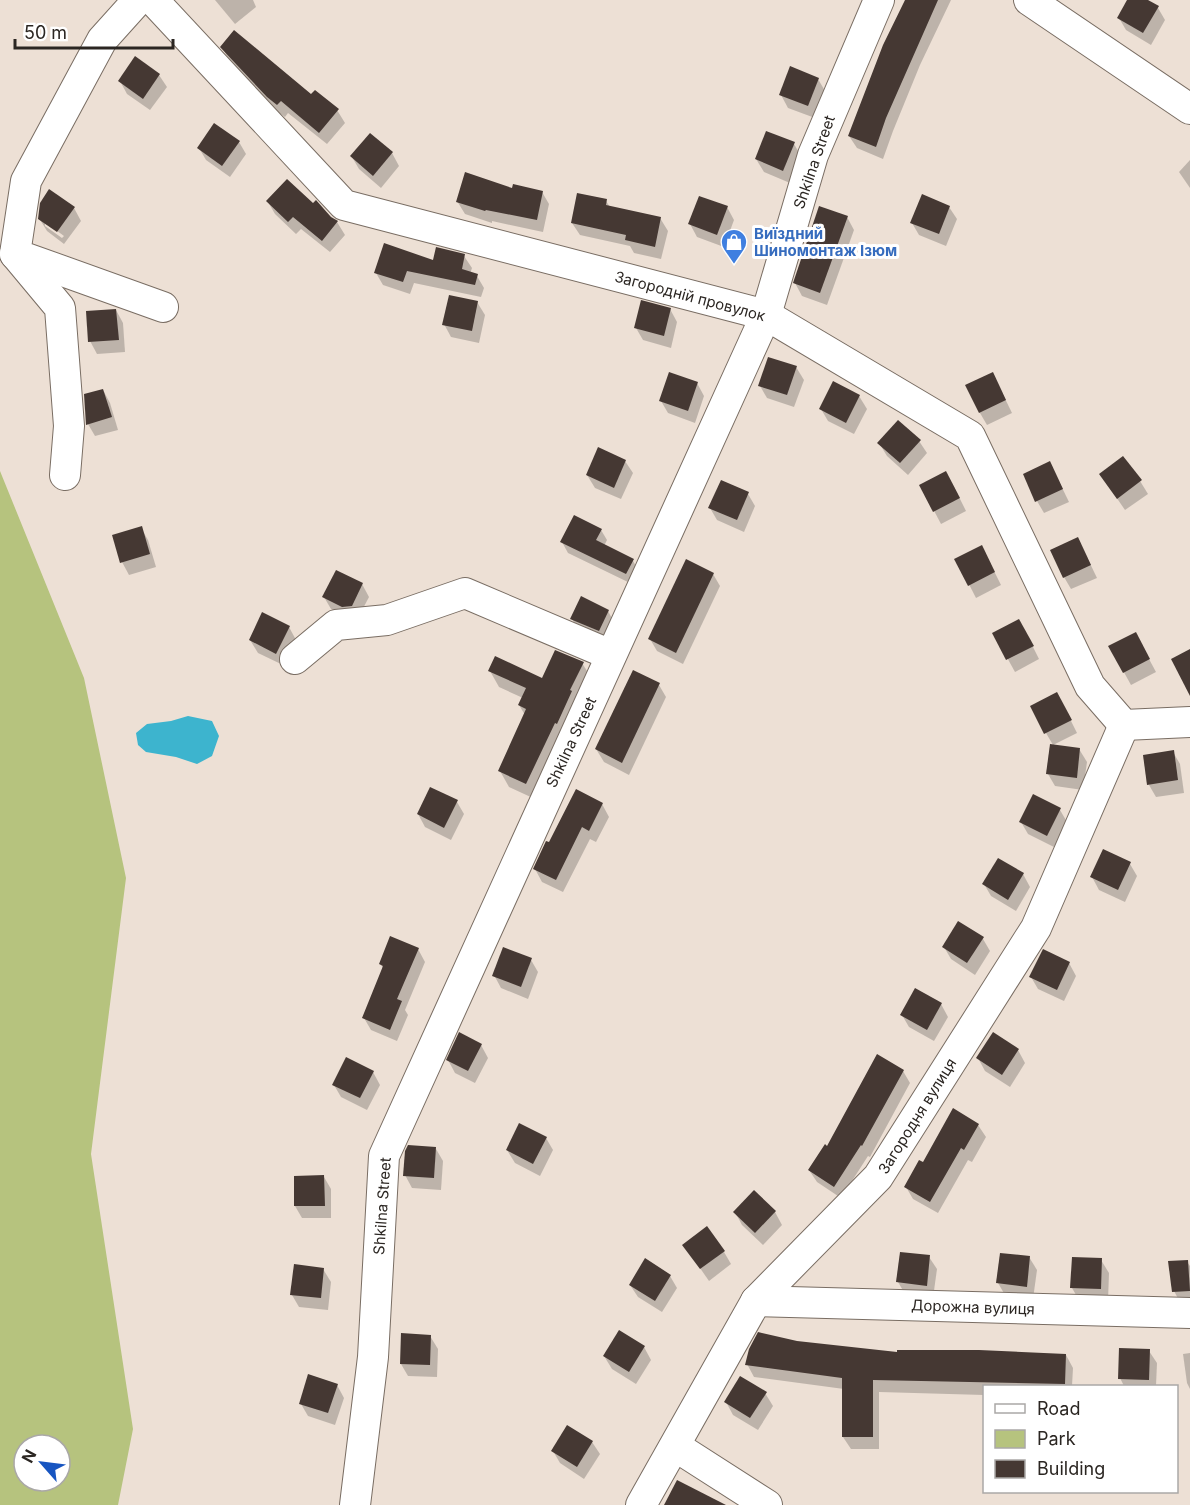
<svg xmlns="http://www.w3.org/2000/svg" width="1190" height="1505" font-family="Inter,sans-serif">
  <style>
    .green { fill: #b6c37e; fill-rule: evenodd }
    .water { fill: #3db4ce }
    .shadow { fill: #0003; fill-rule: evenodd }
    .building { fill: #453833 }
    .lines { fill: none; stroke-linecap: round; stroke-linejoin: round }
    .minor-casing { stroke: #796d63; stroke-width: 32 }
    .minor { stroke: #fff; stroke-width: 30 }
    .labels { text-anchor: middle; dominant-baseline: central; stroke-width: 6; stroke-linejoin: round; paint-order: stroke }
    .street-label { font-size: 15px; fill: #2b2622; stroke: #fff }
    .shop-label { font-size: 15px; font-weight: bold; fill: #366cbe; stroke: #fff; text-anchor: start }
  </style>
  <rect width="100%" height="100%" fill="#ede0d5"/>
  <path class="green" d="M0 471 84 678 126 878 91 1154 133 1429 118 1505H0ZM24 1445H60V1481H24Z"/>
  <path class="water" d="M188 716 212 721 219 736 212 756 197 764 176 757 146 752 138 745 136 733 147 724 171 721Z"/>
  <g class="shadow">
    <path d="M215 0H253L256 7 235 24Z"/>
    <path d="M906 0H951L920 65 893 131 883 159 857 148 849 136Z"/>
    <path d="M1129 0H1145L1158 8 1165 20 1151 45 1126 30 1119 18Z"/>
    <path d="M222 47 337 110 345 123 327 144 288 113 285 117 276 110 229 60Z"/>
    <path d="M159 75 167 87 150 110 127 94 120 81Z"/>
    <path d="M818 79 825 91 815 118 788 108 781 95Z"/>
    <path d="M370 135 392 153 399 166 381 188 359 169 352 157Z"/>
    <path d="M239 142 246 154 230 177 206 160 199 148Z"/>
    <path d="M794 144 801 156 790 183 764 172 756 159Z"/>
    <path d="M1190 160V188L1179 172Z"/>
    <path d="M513 189 542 192 549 204 543 232 492 221V223L465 214 457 201Z"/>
    <path d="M606 201 610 207 660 218 668 231 661 259 634 253 630 246 580 235 572 223Z"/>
    <path d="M268 202 313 205 337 222 345 235 330 252 301 229 296 234 275 214Z"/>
    <path d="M727 207 734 220 724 247 697 237 690 224Z"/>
    <path d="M949 207 957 219 946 246 919 235 912 223Z"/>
    <path d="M74 208 81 221 64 244 47 231 39 218ZM45 222 64 236 62 238 45 226Z"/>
    <path d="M847 217 854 230 827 305 802 296 795 283Z"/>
    <path d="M464 256 472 268 470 274 477 276 484 288 481 297 414 283 410 294 383 285 376 273Z"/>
    <path d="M477 302 485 315 479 343 451 337 444 324Z"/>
    <path d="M670 309 677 322 671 348 643 340 636 328Z"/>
    <path d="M116 310 123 323 125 352 97 354 90 341Z"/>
    <path d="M796 367 804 380 794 407 767 398 760 386Z"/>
    <path d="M993 374 1012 413 987 425 980 413Z"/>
    <path d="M697 383 704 396 695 423 668 413 661 401Z"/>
    <path d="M834 383 859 396 867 409 854 434 828 421 821 409Z"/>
    <path d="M103 390 110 403 118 430 95 436 88 424Z"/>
    <path d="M919 441 927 453 908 475 887 456 879 443Z"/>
    <path d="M625 461 633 473 621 499 595 488 587 475Z"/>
    <path d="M1050 463 1069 502 1044 513 1037 501Z"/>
    <path d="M1101 475 1140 481 1148 494 1125 510Z"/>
    <path d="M953 485 966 511 941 524 921 486Z"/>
    <path d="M748 494 755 506 744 532 717 520 710 508Z"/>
    <path d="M141 528 148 540 156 567 129 575 122 562Z"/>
    <path d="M601 530 607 540 604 546 633 561 639 571 632 584 568 553 562 542Z"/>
    <path d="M1084 551 1097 578 1071 589 1064 577Z"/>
    <path d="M956 559H988L1001 585 976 598Z"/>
    <path d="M713 574 720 586 683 664 657 651 650 639Z"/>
    <path d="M362 584 369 597 358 618 350 619 331 609 324 597Z"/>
    <path d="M608 611 615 624 606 643 579 631 572 619Z"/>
    <path d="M289 627 296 640 283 665 258 653 250 640Z"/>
    <path d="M1026 633 1039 659 1015 672 994 634Z"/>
    <path d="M1142 646 1156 672 1131 685 1110 647Z"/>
    <path d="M582 663 592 679 535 799 509 787 500 771 525 715 519 705 523 698 499 687 490 671 543 679Z"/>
    <path d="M659 685 666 697 629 775 604 762 596 749Z"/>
    <path d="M1064 707 1077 733 1053 745 1046 733Z"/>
    <path d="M1079 749 1087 762 1083 790 1055 786 1048 774Z"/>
    <path d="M1173 752 1180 764 1184 793 1156 797 1149 785Z"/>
    <path d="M457 802 464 814 451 840 425 827 418 814Z"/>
    <path d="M602 804 609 817 596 842 590 839 563 892 542 882 535 869 549 844Z"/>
    <path d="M1060 810 1067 822 1054 847 1028 834 1021 822Z"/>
    <path d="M1130 864 1137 876 1125 902 1099 890 1092 877Z"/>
    <path d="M1023 874 1030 887 1016 911 991 896 984 884Z"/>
    <path d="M959 923 983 939 990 951 975 975 951 959 944 947Z"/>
    <path d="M418 949 425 962 405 1010 408 1015 397 1041 371 1030 364 1018 383 969 381 964Z"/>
    <path d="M531 960 538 972 528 999 501 988 494 975Z"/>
    <path d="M1069 963 1076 976 1064 1001 1038 989 1031 977Z"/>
    <path d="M941 1004 948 1017 934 1041 909 1027 902 1015Z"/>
    <path d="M481 1045 488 1058 475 1083 455 1073 448 1060Z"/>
    <path d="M1018 1050 1025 1063 1010 1087 985 1071 978 1058Z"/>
    <path d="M903 1071 910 1083 870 1157 868 1156 841 1198 817 1182 809 1170 828 1148Z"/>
    <path d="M373 1072 380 1085 367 1110 341 1097 334 1085Z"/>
    <path d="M978 1125 986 1137 972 1162 968 1160 938 1213 913 1199 906 1187 923 1164Z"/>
    <path d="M546 1138 553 1150 540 1176 515 1163 507 1150Z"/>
    <path d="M436 1149 443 1161 441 1190 412 1188 405 1175Z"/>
    <path d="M324 1177 331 1189V1218H302L295 1206Z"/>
    <path d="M754 1192 775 1212 782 1225 763 1245 742 1225 735 1212Z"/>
    <path d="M684 1245 724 1252 731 1264 709 1281Z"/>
    <path d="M929 1257 937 1269 933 1298 905 1294 898 1282Z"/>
    <path d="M1029 1257 1037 1270 1033 1299 1005 1295 998 1283Z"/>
    <path d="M1101 1260 1109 1273 1108 1301 1079 1300 1072 1288Z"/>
    <path d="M1187 1262 1190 1266V1304H1181L1174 1291Z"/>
    <path d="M323 1269 331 1282 328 1310 299 1307 292 1295Z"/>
    <path d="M670 1276 677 1288 662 1312 638 1297 630 1285Z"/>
    <path d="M430 1336 438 1349 437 1377 408 1376 401 1364Z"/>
    <path d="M797 1342 899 1354 1066 1355 1073 1368 1072 1386H984V1395L879 1392V1449H851L843 1437 844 1389 754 1377 747 1364Z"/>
    <path d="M644 1347 651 1360 636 1384 612 1369 604 1356Z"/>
    <path d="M1149 1351 1157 1363 1156 1386H1124L1120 1378Z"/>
    <path d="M1190 1353V1389L1187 1383 1183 1354Z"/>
    <path d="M337 1385 344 1398 335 1425 308 1416 301 1404Z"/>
    <path d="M765 1393 773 1406 758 1430 733 1415 726 1402Z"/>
    <path d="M592 1442 600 1454 584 1479 560 1463 553 1451Z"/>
  </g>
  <g class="building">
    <path d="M905 0H938L886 118 876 147 848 136 883 45Z"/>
    <path d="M1127 0H1148L1159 6 1143 33 1117 18Z"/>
    <path d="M234 30 311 94 315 90 339 109 319 133 281 101 277 105 267 97 220 47Z"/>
    <path d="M135 56 160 74 143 99 118 81Z"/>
    <path d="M790 66 819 78 808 106 779 95Z"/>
    <path d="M214 123 240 141 222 166 197 148Z"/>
    <path d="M766 131 795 142 783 171 755 159Z"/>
    <path d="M370 133 393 152 373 176 350 156Z"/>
    <path d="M465 172 512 188 513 184 543 191 537 220 486 210 485 211 456 202Z"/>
    <path d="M287 179 313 203 316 200 331 217 338 221 322 241 293 217 288 222 266 201Z"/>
    <path d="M49 189 75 207 57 232 38 219 40 203Z"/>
    <path d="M577 193 607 199 606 205 661 217 655 247 625 240 626 235 571 223Z"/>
    <path d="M922 194 950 206 939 234 910 223Z"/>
    <path d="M699 196 728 206 717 235 688 224Z"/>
    <path d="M819 206 848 216 820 293 793 283Z"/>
    <path d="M384 243 433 260 436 247 465 254 462 269 478 274 475 285 407 271 403 282 374 273Z"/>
    <path d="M449 295 478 301 472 331 442 325Z"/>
    <path d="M641 300 671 308 664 336 634 328Z"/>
    <path d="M116 309 119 340 88 342 86 311Z"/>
    <path d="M768 357 797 366 787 395 758 386Z"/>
    <path d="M669 372 698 382 688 411 659 401Z"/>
    <path d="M993 372 1006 400 979 413 965 385Z"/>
    <path d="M833 381 860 395 846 423 819 409Z"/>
    <path d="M103 389 112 417 86 425 84 394Z"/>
    <path d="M898 420 921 440 900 463 877 443Z"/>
    <path d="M598 447 626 460 614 488 586 475Z"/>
    <path d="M1123 456 1142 480 1117 499 1099 474Z"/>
    <path d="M1050 461 1063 489 1035 502 1023 474Z"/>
    <path d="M946 471 960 498 933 512 919 485Z"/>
    <path d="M721 480 749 492 737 520 708 508Z"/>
    <path d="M574 515 602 529 596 540 634 559 626 574 560 542Z"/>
    <path d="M142 526 150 554 120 563 112 535Z"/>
    <path d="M1078 537 1091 565 1063 578 1050 550Z"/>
    <path d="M982 545 995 572 968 586 954 559Z"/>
    <path d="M686 559 714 573 676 653 648 639Z"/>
    <path d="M336 570 363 583 352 606 342 607 322 597Z"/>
    <path d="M581 596 609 610 599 631 570 619Z"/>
    <path d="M262 612 290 626 276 654 249 640Z"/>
    <path d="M1019 619 1034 646 1006 660 992 633Z"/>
    <path d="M1136 632 1150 659 1123 673 1108 646Z"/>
    <path d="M1190 649V696L1171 659Z"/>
    <path d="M555 650 584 662 570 690 572 691 557 724 555 723 526 784 498 771 526 709 518 705 526 688 488 671 495 656 542 678Z"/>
    <path d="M633 670 660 683 622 763 595 749Z"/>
    <path d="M1057 692 1072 720 1044 734 1030 706Z"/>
    <path d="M1050 744 1080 748 1077 778 1046 774Z"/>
    <path d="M1174 750 1178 780 1147 785 1143 755Z"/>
    <path d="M430 787 458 800 444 828 417 814Z"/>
    <path d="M576 789 603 803 589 831 582 827 556 880 533 869 546 841 549 842Z"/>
    <path d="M1033 794 1061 808 1047 836 1019 822Z"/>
    <path d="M1103 849 1131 862 1118 890 1090 877Z"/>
    <path d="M998 858 1024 873 1008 900 982 884Z"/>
    <path d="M958 921 984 937 967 963 942 947Z"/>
    <path d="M390 936 419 948 397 999 402 1001 390 1030 362 1018 383 966 379 964Z"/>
    <path d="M503 947 532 958 521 987 492 976Z"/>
    <path d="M1043 949 1070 962 1057 990 1029 977Z"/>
    <path d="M915 988 942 1003 927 1030 900 1015Z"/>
    <path d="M459 1032 482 1044 468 1071 446 1060Z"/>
    <path d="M993 1032 1019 1049 1002 1075 976 1058Z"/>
    <path d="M877 1054 904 1070 862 1146 861 1145 834 1187 808 1170 825 1144 827 1146Z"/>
    <path d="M346 1057 374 1071 360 1098 332 1085Z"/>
    <path d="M953 1108 979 1124 964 1150 961 1148 930 1202 904 1187 919 1160 923 1162Z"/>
    <path d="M519 1123 547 1137 533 1164 506 1150Z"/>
    <path d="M408 1145 436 1147 434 1178 403 1176 405 1151Z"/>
    <path d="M324 1175 325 1206H294V1176Z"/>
    <path d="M754 1190 776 1211 755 1233 733 1212Z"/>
    <path d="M707 1226 725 1251 700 1269 682 1245Z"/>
    <path d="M900 1252 930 1255 927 1286 896 1282Z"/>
    <path d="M1000 1253 1030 1256 1027 1287 996 1283Z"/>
    <path d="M1072 1257 1102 1258 1101 1289 1070 1288Z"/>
    <path d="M645 1258 671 1275 655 1301 629 1285Z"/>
    <path d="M1188 1260 1190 1291 1172 1292 1168 1261Z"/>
    <path d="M294 1264 324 1268 321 1298 290 1295Z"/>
    <path d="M619 1330 645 1346 629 1372 603 1356Z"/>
    <path d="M758 1332 797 1341 897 1352V1350H979L1066 1354 1065 1384 873 1380V1437H842V1378L745 1365 749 1349Z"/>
    <path d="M401 1333 431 1335 430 1365 400 1364Z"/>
    <path d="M1119 1348 1150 1349 1149 1380 1118 1379Z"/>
    <path d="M308 1374 338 1384 328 1413 299 1404Z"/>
    <path d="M740 1376 767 1392 750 1418 724 1402Z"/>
    <path d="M567 1425 593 1441 577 1467 551 1451Z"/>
    <path d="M677 1480 726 1505H664Z"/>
  </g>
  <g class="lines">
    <g class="minor-casing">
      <g id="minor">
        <path d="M138 0 102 40 26 181 15 254 163 307"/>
        <path d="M153 0 344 205 766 315 970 436 1090 686 1124 725 1190 722"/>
        <path d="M1029 0 1190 109"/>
        <path d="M15 254 60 308 69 426 65 475"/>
        <path d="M295 659 336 625 387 620 465 593 611 655"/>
        <path d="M756 1301 1190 1313"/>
        <path d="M675 1446 767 1505"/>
        <path d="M355 1505 373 1357 384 1156 766 315 813 155 879 0"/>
        <path d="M641 1505 756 1301 878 1177 1036 928 1124 725"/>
      </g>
    </g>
    <use href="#minor" class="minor"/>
  </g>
  <defs>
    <g id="shop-pin" transform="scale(1.35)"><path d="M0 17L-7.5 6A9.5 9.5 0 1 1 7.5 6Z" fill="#3f7fe0" stroke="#fff"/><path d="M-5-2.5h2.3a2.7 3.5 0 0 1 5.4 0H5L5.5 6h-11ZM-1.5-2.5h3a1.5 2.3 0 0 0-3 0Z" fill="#fff"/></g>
  </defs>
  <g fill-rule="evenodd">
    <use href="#shop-pin" x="734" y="242"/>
  </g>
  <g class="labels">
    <g class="street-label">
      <text transform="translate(814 162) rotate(-71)">Shkilna Street</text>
      <text transform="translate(690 296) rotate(15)">Загородній провулок</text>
      <text transform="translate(571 742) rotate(-65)">Shkilna Street</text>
      <text transform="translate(917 1116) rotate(-58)">Загородня вулиця</text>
      <text transform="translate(382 1206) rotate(-86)">Shkilna Street</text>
      <text transform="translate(973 1307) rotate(2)">Дорожна вулиця</text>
    </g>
    <g class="shop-label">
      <text x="754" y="233">Виїздний<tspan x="754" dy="17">Шиномонтаж Ізюм</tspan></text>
    </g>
  </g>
  <rect x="983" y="1385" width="195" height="108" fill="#ffffff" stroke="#aaa8a7" stroke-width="1.5"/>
  <rect x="995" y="1404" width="30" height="9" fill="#ffffff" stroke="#aaa8a7" stroke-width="1.5"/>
  <text x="1037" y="1415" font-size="18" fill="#2b2622">Road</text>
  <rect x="995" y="1430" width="30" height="18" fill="#b6c37e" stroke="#aaa8a7" stroke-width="1.5"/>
  <text x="1037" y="1445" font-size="18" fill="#2b2622">Park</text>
  <rect x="995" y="1460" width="30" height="18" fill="#453833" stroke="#aaa8a7" stroke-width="1.5"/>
  <text x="1037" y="1475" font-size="18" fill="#2b2622">Building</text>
  <g transform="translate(42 1463) rotate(298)"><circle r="28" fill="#ffffff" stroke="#aaa8a7" stroke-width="1.5"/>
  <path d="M0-4.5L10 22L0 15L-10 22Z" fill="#1755c1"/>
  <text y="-9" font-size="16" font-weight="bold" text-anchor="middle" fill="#2b2622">N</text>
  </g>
  <path d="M15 39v9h158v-9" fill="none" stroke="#2b2622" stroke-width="3"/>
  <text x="24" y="39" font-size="18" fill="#2b2622" stroke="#ffffff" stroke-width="4.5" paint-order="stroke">50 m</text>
</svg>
